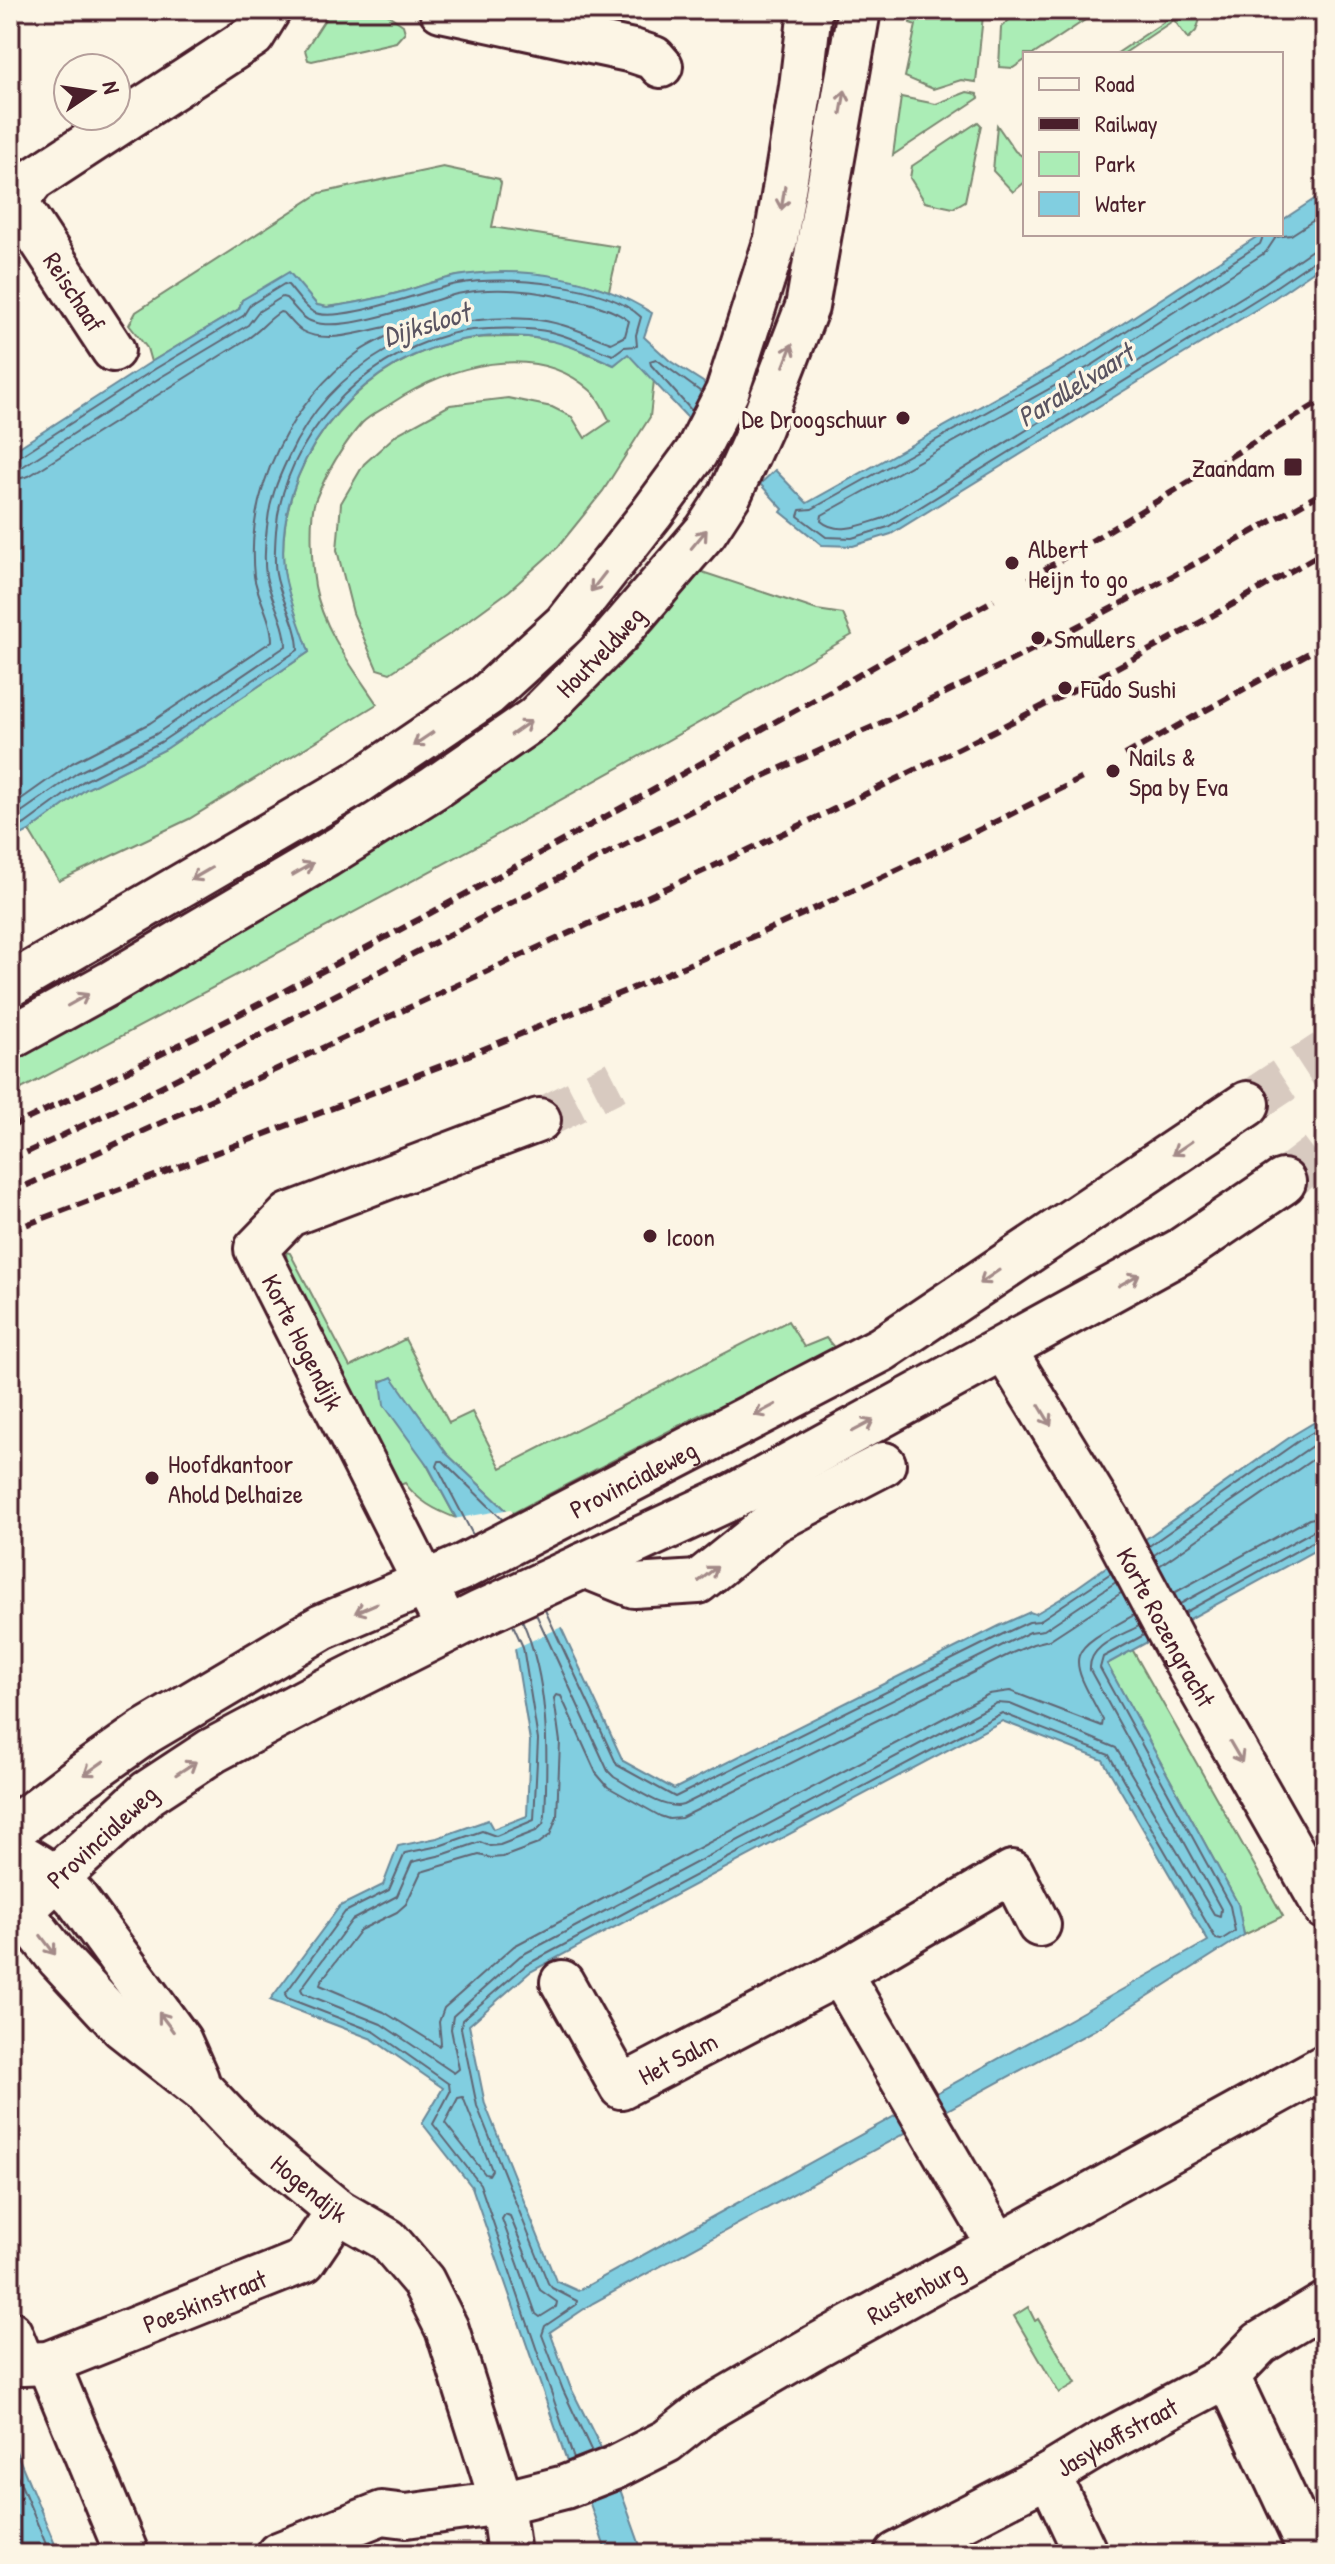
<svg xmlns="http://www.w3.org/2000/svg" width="1335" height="2564" font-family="'Patrick Hand',sans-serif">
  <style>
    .green { fill: #abedb6; stroke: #7a8670; stroke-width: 2 }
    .water { fill: #81cee0; stroke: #6b8898; stroke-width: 2; fill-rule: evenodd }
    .pier { fill: #fcf5e5 }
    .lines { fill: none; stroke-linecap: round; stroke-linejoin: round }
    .shore { stroke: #606573; stroke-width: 2 }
    .minor-tunnel { stroke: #d8cac0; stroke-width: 42; stroke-dasharray: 42 21; stroke-linecap: butt }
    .major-tunnel { stroke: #d8cac0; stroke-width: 44; stroke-dasharray: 44 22; stroke-linecap: butt }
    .minor-casing { stroke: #4a1f2b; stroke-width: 48 }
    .major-casing { stroke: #4a1f2b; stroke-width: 50 }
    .minor { stroke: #fcf5e5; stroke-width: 42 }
    .major { stroke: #fcf5e5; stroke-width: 44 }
    .rail { stroke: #4a1f2b; stroke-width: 6; stroke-dasharray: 12 6; stroke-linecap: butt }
    .oneway { stroke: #a38a88 }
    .poi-dot { fill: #4a1f2b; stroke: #fcf5e5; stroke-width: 3 }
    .labels { text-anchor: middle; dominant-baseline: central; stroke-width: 7; stroke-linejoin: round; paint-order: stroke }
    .street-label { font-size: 26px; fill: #4a1f2b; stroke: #fcf5e5 }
    .poi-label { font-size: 26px; fill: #4a1f2b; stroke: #fcf5e5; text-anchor: start }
    .water-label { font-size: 28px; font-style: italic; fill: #5a5461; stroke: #fcf5e5 }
  </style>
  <rect width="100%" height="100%" fill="#fcf5e5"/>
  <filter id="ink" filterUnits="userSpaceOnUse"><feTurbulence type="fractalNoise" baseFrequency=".0125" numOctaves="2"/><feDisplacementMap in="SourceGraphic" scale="16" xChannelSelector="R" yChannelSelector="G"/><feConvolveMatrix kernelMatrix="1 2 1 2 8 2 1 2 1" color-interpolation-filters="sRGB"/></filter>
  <g filter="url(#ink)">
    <g class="green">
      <path d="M331 10H381L403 25 405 32 396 42 312 61 308 60 305 50Z"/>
      <path d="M913 10H963L983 16 976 82 961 80 933 89 905 77 916 25 910 23Z"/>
      <path d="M1021 10H1100L1034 54H1025V60L1013 68 999 67 1001 27Z"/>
      <path d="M1182 10H1203L1196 31 1188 39 1174 20 1123 54H1116Z"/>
      <path d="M967 92 977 94 979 98 893 155 901 97 936 104Z"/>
      <path d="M978 122 981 125 965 201 953 208 925 202 910 178 912 166Z"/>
      <path d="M997 125 1015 151 1025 158V182L1013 192 993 171Z"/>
      <path d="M443 167 499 179 501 183 492 227 619 247 609 291C560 274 510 268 458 276 440 279 422 286 405 291 380 298 353 304 327 307L317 305 293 279 242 300 239 309 151 362 147 348 129 325 136 312 320 193Z"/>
      <path d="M528 337 564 343 614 365 628 353 654 380 650 417 603 491 558 547 509 591 453 632 390 673 377 669 353 613 337 550 341 503 364 464 397 434 450 405 508 398 552 407 572 417 585 438 610 421C604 411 599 397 590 390 534 340 448 366 392 403 383 409 370 415 362 423 343 445 326 474 315 501 309 518 312 568 315 586 323 630 353 668 377 704L189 819 59 881 29 831 86 789 166 749 309 652C301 629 286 594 284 571 274 467 350 369 449 343 474 336 502 337 528 337Z"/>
      <path d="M696 570 817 610 843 614 852 635C576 796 292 946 10 1095V1058L580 698 636 649 674 604Z"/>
      <path d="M286 1252 290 1253 350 1367 405 1339 449 1423 472 1412 501 1468 788 1321 804 1347 826 1338 839 1353 779 1388 705 1412 513 1513 507 1511 447 1454 392 1378 381 1381 456 1518C435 1510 418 1501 405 1483L400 1485 287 1268Z"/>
      <path d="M1132 1649 1283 1916 1244 1935 1238 1904 1107 1664Z"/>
      <path d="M1028 2307 1035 2321 1038 2319 1076 2383 1059 2393 1014 2316Z"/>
    </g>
    <g class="water">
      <path d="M1325 192V263L1270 301 891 534 853 546 822 545 781 512 783 509 760 484 775 470 807 503 1085 348 1261 234H1281V221Z"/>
      <path d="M289 272 317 305 327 307C353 304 379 298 405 291 422 286 440 279 457 276 524 265 595 277 652 313L644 337 670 361 703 382 759 447 743 470 685 415 628 354 614 365C586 352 560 340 528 337 503 335 473 336 449 343 350 368 274 467 284 570 286 593 302 629 309 652L166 749 86 789 29 831 10 841V453L151 362 239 309 242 300Z"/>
      <path d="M392 1377 447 1454 507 1511 623 1761 674 1789 999 1626 1030 1612 1035 1614 1062 1598 1293 1435 1325 1416V1545L1107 1664 1238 1904 1244 1935 1098 2028 593 2303 550 2332 570 2386 616 2478 643 2554H607L585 2489 568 2464 472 2187 422 2123 443 2088 372 2039 270 2000 340 1906 383 1885 398 1846 437 1838 488 1820 493 1829 527 1816 530 1741 515 1648 456 1518 428 1466 384 1405 381 1382ZM1002 1721 1103 1760 1208 1941 1072 2018 578 2291 556 2281 485 2104 469 2025 530 1972Z"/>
      <path d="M10 2437 59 2554H10Z"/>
    </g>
    <path class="pier" d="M511 1509 566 1625 511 1650 453 1519Z"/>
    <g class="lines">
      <g class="shore">
        <path d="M1325 213 1291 235 1276 237 1266 252 1094 364 822 515 821 521C838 536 864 524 884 518L1260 286 1312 250 1325 247"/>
        <path d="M1264 234 1260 244 1089 355 812 509 800 510 798 516 826 537 852 538 888 527 1265 294 1318 258 1325 257"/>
        <path d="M692 411 651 365 650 361 656 359 701 392"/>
        <path d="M10 459 17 458 155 369 243 316 250 305 284 284 288 285C295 293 304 307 313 312 338 325 428 289 457 284 505 275 605 283 641 317L636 335 637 346 624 347 613 355C581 344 562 330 526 329 500 328 471 328 447 335 360 359 283 440 276 531 275 544 274 561 276 574 280 599 298 624 298 650L161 742 82 782 25 824 10 832"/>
        <path d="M10 469 22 467 161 377 248 325 258 312 282 297 286 298C294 306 302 319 313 322 345 333 422 303 457 294 493 286 531 290 567 298 587 302 613 308 629 321L625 336 611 343C581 332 563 322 530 319 427 311 331 364 288 458 277 481 269 502 267 527 265 542 264 561 266 576 270 599 286 623 286 646L156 734 77 773 10 820"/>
        <path d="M10 481 29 476C102 430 175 385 247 339 260 331 267 320 280 312L284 313C290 319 295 327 302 331 327 345 364 331 390 326L394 328 393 333C382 339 370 344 360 351 291 401 245 489 254 576 257 597 272 619 272 641L150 723 72 763 10 807"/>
        <path d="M473 1535 437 1466 439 1461H443L502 1519"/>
        <path d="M1149 1546 1297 1442 1325 1425"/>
        <path d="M1154 1555 1325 1437"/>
        <path d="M1159 1566 1325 1451"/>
        <path d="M1121 1593 1049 1640 1033 1644 1012 1653 681 1818 669 1819 660 1816 608 1787 596 1773 561 1696 556 1695 554 1698 560 1742 557 1817 550 1835 538 1844 503 1857 491 1858 479 1855 421 1872 406 1904 397 1912 360 1930 321 1981 320 1985 384 2012 439 2046 441 2043 439 2022 444 2008 514 1946 989 1694 1010 1691 1102 1726 1103 1720C1066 1652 1065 1653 1134 1615"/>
        <path d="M1174 1593 1309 1519 1325 1516"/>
        <path d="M1180 1604 1313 1531 1325 1528"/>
        <path d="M545 1610 617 1765 675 1797 1003 1634 1029 1622 1039 1621 1111 1573"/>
        <path d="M1184 1613 1318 1539 1325 1538"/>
        <path d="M536 1614 608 1771 614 1777C632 1787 664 1811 683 1805L1007 1643 1030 1632 1044 1630 1116 1582"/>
        <path d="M522 1620C549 1680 548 1752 545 1816L543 1824 536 1831 500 1845 490 1846 480 1842 442 1855 412 1862 397 1896 352 1920 301 1989 303 1993 381 2024 454 2073 459 2069 451 2029 453 2016 520 1956 997 1703 1010 1704 1116 1748 1214 1914 1220 1916 1221 1909 1090 1670C1088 1645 1121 1636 1139 1626"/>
        <path d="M513 1625 523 1647 538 1740 534 1820 496 1836 482 1831 439 1846 405 1853 389 1890 345 1912 285 1994 287 1998 375 2032 449 2084 450 2092 433 2124 480 2184 574 2459"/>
        <path d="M463 2097 492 2170 489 2175 485 2174 445 2123 458 2098Z"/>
        <path d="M505 2214 510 2216 540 2290 557 2302 556 2307 540 2317 536 2314 502 2219Z"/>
        <path d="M592 2452 563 2390 542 2335 545 2326 576 2305 577 2301 552 2288 548 2283 477 2106 461 2028 462 2020 526 1965 1002 1713 1109 1755 1216 1939 1221 1940 1235 1931 1230 1906 1100 1668 1103 1657 1144 1635"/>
        <path d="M10 2458 50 2554"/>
      </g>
      <path class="minor-tunnel" d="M539 1120 616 1081"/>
      <g class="major-tunnel">
        <path d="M1247 1104 1325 1053"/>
        <path d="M1283 1182 1325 1150"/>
      </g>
      <g class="minor-casing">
        <g id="minor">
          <path d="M441 10 633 51 654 58 661 66"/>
          <path id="s1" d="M10 193 113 350"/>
          <path d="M16 202 33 180 253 36 269 10"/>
          <path d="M10 985 356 784 487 695 565 624 652 513 696 453 727 392 776 239 801 87 810 10"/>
          <path id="s2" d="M10 1038 110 983 326 856 434 788 535 718 615 637 706 531 730 494 760 428 807 307 859 10"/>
          <path id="s3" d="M1004 1349 1112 1526 1176 1646 1325 1908"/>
          <path d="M582 1565 634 1586 698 1582 774 1521 884 1464"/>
          <path d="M448 1629 256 1249 289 1215 539 1120"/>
          <path d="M27 1859 56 1877 75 1897 180 2041 197 2079"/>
          <path id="s4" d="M10 1878 20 1909 59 1959 122 2027 203 2091 241 2131 338 2211 388 2240 423 2281 447 2329 502 2503 509 2554"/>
          <path d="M840 1973 998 2245"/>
          <path id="s5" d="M562 1982 621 2087 840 1973 1012 1872 1039 1925"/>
          <path id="s6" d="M10 2332 23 2364 48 2363 304 2261 338 2211"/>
          <path d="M48 2363 127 2554"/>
          <path d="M1228 2376 1311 2554"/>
          <path d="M1049 2475 1086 2554"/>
          <path id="s7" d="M278 2554 382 2513 406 2516 502 2503 565 2487 614 2468 667 2441 706 2410 816 2346 1325 2066"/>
          <path id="s8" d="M896 2554 1049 2475 1100 2444 1228 2376 1260 2343 1325 2304"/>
        </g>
      </g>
      <g class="major-casing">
        <g id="major">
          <path id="s9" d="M10 1831 80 1778 145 1732 322 1627 463 1567 882 1349 1247 1104"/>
          <path id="s10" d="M10 1920 148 1793 212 1751 316 1696 481 1613 734 1496 1181 1251 1283 1182"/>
        </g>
      </g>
      <use href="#minor" class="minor"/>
      <use href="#major" class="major"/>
      <g class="rail">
        <path d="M1029 579 1325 399"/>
        <path d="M1125 755 1325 644"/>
        <path d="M10 1127C347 970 668 779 994 600"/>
        <path d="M10 1160C167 1088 318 1003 472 923 542 886 613 851 683 815 769 771 859 735 945 693 1075 630 1200 562 1325 491"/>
        <path d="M10 1193C204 1103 397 1013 591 923 840 808 1089 691 1325 551"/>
        <path d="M10 1231C213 1153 418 1078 618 994 777 929 932 855 1084 777"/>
      </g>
    </g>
    <defs><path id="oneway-shaft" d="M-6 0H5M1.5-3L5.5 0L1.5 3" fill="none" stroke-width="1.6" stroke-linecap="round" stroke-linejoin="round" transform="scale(2)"/></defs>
    <g class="oneway">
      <use href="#oneway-shaft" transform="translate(843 102) rotate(-80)"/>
      <use href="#oneway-shaft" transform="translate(783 198) rotate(99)"/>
      <use href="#oneway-shaft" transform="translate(788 355) rotate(-69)"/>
      <use href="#oneway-shaft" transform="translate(699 539) rotate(-50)"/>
      <use href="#oneway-shaft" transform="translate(598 582) rotate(128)"/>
      <use href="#oneway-shaft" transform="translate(521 728) rotate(-35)"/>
      <use href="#oneway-shaft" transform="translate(423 739) rotate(146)"/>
      <use href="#oneway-shaft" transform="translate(303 869) rotate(-30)"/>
      <use href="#oneway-shaft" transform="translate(201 874) rotate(150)"/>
      <use href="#oneway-shaft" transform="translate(78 1000) rotate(-29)"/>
      <use href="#oneway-shaft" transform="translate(1182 1148) rotate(146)"/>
      <use href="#oneway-shaft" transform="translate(989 1277) rotate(146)"/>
      <use href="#oneway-shaft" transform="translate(1129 1280) rotate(-29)"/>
      <use href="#oneway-shaft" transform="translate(765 1410) rotate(152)"/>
      <use href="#oneway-shaft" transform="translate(1045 1415) rotate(59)"/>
      <use href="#oneway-shaft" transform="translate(863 1426) rotate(-28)"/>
      <use href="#oneway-shaft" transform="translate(708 1574) rotate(-38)"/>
      <use href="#oneway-shaft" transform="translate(366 1608) rotate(157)"/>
      <use href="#oneway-shaft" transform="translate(1236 1752) rotate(60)"/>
      <use href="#oneway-shaft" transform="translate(94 1768) rotate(145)"/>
      <use href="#oneway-shaft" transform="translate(186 1768) rotate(-33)"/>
      <use href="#oneway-shaft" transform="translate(48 1945) rotate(53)"/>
      <use href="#oneway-shaft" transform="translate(166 2022) rotate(-127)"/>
    </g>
  </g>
  <g class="poi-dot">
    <circle cx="903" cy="418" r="8"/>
    <rect x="1283" y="457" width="20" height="20" rx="4"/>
    <circle cx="1012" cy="563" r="8"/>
    <circle cx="1038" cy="638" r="8"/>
    <circle cx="1065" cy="688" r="8"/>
    <circle cx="1113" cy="771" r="8"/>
    <circle cx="650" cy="1236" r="8"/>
    <circle cx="152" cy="1478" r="8"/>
  </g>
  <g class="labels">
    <g class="street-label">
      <text stroke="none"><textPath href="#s1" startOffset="118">Reischaaf</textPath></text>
      <text stroke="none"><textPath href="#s2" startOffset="708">Houtveldweg</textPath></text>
      <text transform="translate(303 1342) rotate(63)">Korte Hogendijk</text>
      <text stroke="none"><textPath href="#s9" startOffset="718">Provincialeweg</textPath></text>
      <text stroke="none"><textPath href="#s3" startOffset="322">Korte Rozengracht</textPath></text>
      <text stroke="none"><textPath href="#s10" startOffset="124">Provincialeweg</textPath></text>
      <text stroke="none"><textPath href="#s5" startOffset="184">Het Salm</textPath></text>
      <text stroke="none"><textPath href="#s4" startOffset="436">Hogendijk</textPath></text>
      <text stroke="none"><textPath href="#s7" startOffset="700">Rustenburg</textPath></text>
      <text stroke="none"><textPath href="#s6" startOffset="228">Poeskinstraat</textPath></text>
      <text stroke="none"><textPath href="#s8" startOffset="250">Jasykoffstraat</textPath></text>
    </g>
    <g class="poi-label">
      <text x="887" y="418" text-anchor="end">De Droogschuur</text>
      <text x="1275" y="467" text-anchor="end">Zaandam</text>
      <text x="1028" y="548">Albert<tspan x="1028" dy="30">Heijn to go</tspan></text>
      <text x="1054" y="638">Smullers</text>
      <text x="1081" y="688">Fūdo Sushi</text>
      <text x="1129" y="756">Nails &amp;<tspan x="1129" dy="30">Spa by Eva</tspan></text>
      <text x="666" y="1236">Icoon</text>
      <text x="168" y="1463">Hoofdkantoor<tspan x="168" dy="30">Ahold Delhaize</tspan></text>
    </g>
    <g class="water-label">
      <text transform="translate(426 324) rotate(-17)">Dijksloot</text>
      <text transform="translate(1075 385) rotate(-32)">Parallelvaart</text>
    </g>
  </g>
  <rect width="1335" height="2564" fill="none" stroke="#fcf5e5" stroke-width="40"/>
  <rect x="20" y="20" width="1295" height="2524" fill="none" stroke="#4a1f2b" stroke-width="3" filter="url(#ink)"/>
  <rect x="1023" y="52" width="260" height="184" fill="#fcf5e5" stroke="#b59f9b" stroke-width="2"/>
  <rect x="1039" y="78" width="40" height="12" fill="#fcf5e5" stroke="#b59f9b" stroke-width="2"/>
  <text x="1095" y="92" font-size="24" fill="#4a1f2b">Road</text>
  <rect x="1039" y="118" width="40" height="12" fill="#4a1f2b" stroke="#b59f9b" stroke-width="2"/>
  <text x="1095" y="132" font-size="24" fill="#4a1f2b">Railway</text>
  <rect x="1039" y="152" width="40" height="24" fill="#abedb6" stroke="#b59f9b" stroke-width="2"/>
  <text x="1095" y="172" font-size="24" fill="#4a1f2b">Park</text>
  <rect x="1039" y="192" width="40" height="24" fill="#81cee0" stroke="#b59f9b" stroke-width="2"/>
  <text x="1095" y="212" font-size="24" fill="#4a1f2b">Water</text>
  <g transform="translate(92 92) rotate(77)"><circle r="38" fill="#fcf5e5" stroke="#b59f9b" stroke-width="2"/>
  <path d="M0-6L14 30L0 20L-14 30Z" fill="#4a1f2b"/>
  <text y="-12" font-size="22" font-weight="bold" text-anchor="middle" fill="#4a1f2b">N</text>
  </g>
</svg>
